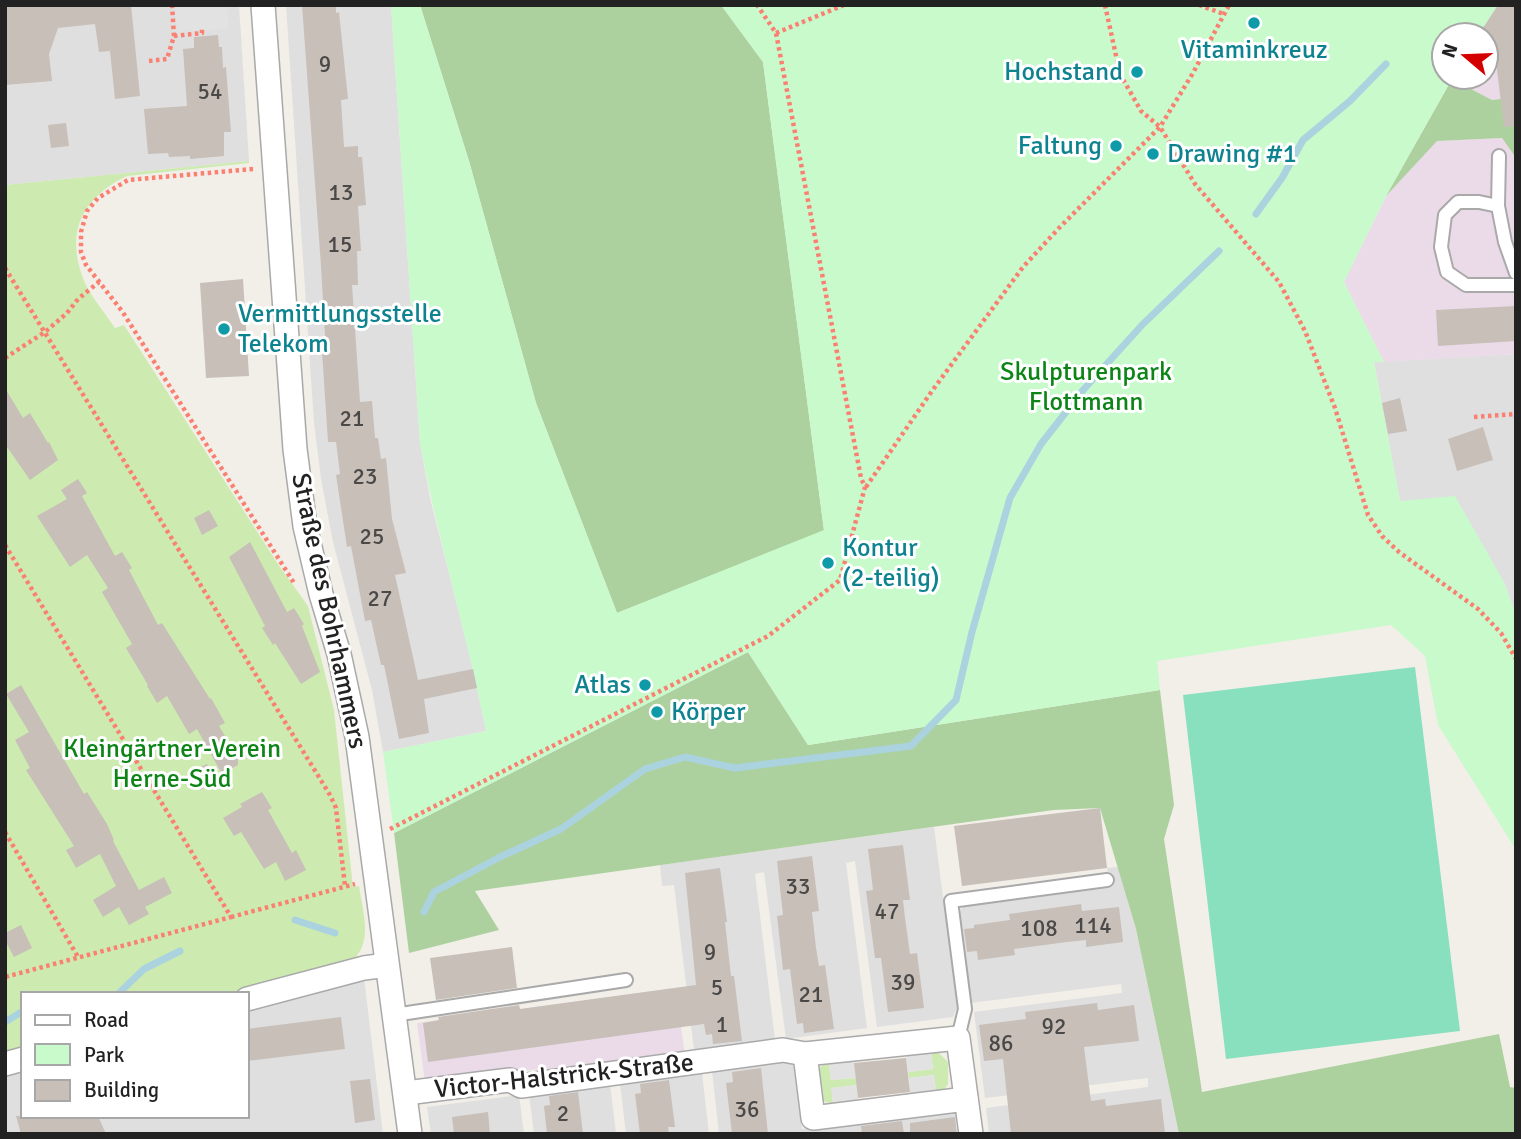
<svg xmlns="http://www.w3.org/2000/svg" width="1521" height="1139" font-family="Signika,sans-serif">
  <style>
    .residential { fill: #e0dfdf }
    .industrial { fill: #ebdbe8 }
    .grass { fill: #cdebb0 }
    .forest { fill: #add19e }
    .park { fill: #c8facc }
    .pitch { fill: #88e0be }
    .parking { fill: #e2e2e2 }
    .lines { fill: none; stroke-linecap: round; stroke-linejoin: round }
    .stream { stroke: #aad3df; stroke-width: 7 }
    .building { fill: #c7bfb8 }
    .lane-casing { stroke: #a9a9a9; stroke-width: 16 }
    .street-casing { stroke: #a9a9a9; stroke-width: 26 }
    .path { stroke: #fa8072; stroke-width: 4.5; stroke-dasharray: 3.5 3.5; stroke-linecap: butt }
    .lane { stroke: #fff; stroke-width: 12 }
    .street { stroke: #fff; stroke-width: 23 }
    .culture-dot { fill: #0f9aa8; stroke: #fff; stroke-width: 2.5 }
    .labels { text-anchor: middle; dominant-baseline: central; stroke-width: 6; stroke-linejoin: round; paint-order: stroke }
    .number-label { font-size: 23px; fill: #4b4948 }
    .culture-label { font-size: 26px; fill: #0d838f; stroke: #fff; text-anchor: start }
    .park-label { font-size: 26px; fill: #0c8416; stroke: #fff }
    .street-label { font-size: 26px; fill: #222; stroke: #fff }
  </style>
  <rect width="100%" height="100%" fill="#f2efe9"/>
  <g class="residential">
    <path d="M5 5H239L249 161 5 185Z"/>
    <path d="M286 5H391L420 443 430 498 473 669 486 731 383 752 372 690 333 542 321 479 314 423Z"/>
    <path d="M1516 354V616L1504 582 1400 501 1374 362Z"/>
    <path d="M934 827 957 1007 953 1017 877 1027 855 861 846 863 867 1028 786 1039 764 872 755 874 775 1040 694 1050 674 885 662 886 660 865Z"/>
    <path d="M1118 867 1136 929 1179 1134H989L986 1108 1148 1087V1078L985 1098 974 1012 1122 993 1121 984 970 1003 959 914 961 909 966 905 1109 888 1107 868Z"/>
    <path d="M364 978 383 1134H5V1071L23 1066V1116H247V1006Z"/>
    <path d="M793 1061 802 1129 950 1110 961 1116 941 1134H719L712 1071Z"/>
    <path d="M702 1073 709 1134H626L620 1083Z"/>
    <path d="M610 1084 616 1134H534L529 1094Z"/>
    <path d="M519 1095 524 1134H431L427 1107Z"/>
  </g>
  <g class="industrial">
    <path d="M1498 5H1516V97L1492 100 1452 79 1453 77H1486V35H1478Z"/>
    <path d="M1502 138 1516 158V354L1384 362 1344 282 1386 196 1436 141Z"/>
    <path d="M676 988 685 1057 558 1073 538 1069 425 1083 417 1023Z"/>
  </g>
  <g class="grass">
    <path d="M249 161V163L127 176C81 198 64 234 85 283 92 298 106 314 115 328L124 325 280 567 308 606 334 710 353 887 359 886C362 907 372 938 357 955L358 961 237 994H23V1052L5 1056V185Z"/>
    <path d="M931 1052 939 1053 948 1062V1084L944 1090 936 1092 934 1075 909 1078 908 1072 933 1069Z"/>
    <path d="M829 1064 831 1080 856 1078 857 1085 832 1088 833 1104 820 1100 816 1071 823 1065Z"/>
  </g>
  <g class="forest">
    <path d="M420 5H721L763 62 824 531 617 613 536 403 469 161Z"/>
    <path d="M1452 79 1492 100 1516 97V158L1502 138 1437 141 1386 196Z"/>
    <path d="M748 652 808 745 1160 690 1174 805 1164 839 1202 1092 1499 1034 1510 1087 1516 1088V1134H1179L1136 929 1100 808 1054 810 475 891 499 930 409 953 394 833Z"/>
  </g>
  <path class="park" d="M391 5H420L469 161 536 403 617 613 824 530 763 62 721 5H1498L1478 35H1444V77H1453L1386 196 1344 282 1384 362H1374L1400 501 1455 496 1504 582 1516 616V850L1438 725 1425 656 1391 625 1157 661 1160 690 808 745 748 652 394 833 383 752 486 731C467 634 438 540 420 443Z"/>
  <path class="pitch" d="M1415 667 1460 1031 1226 1059 1183 695Z"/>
  <g class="parking">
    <path d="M175 5H227L229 29 177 32Z"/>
    <path d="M931 1052 933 1069 908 1072 906 1055Z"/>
    <path d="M854 1061 856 1078 831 1080 829 1064Z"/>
    <path d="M934 1075 936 1092 910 1095 909 1078Z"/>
    <path d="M857 1085 858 1101 833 1104 831 1088Z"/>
  </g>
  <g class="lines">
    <g class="stream">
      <path d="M1256 214 1282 178 1303 140 1350 101 1386 64"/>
      <path d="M424 912 434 892 500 857 561 829 645 769 685 757 735 768 911 746 956 700 972 632 1010 498 1041 444 1084 389 1143 324 1219 251"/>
      <path d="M295 920 335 933"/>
      <path d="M118 994 144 969 180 951"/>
      <path d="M5 1022 23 1011"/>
    </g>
  </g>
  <g class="building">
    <path d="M5 5H131L140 96 115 99 110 51 99 52 95 24 58 28 49 54 52 81 5 85Z"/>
    <path d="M302 5H336V13L339 12 348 99 341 100 344 147 358 146V157H362L366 205 358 206 361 251H357L358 285H352L360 402 372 401 375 438H378L381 459 386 458 392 519 406 573 395 575 418 680 473 669 477 688 424 699 429 733 399 739 384 665H381L371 620 365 621 351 546 347 547 336 475 340 474 336 442H328L321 336H325L321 266Z"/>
    <path d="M1498 5H1516V126L1504 127 1493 37 1481 31Z"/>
    <path d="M218 35 219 47H222L223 68 226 67 231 132H224V156L190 159V156L169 157 168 153 148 154 144 109 187 106 183 49 194 48V37Z"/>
    <path d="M66 123 69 146 51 148 48 125Z"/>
    <path d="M243 279 249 376 206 378 200 283Z"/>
    <path d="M1516 306V341L1438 346 1436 310Z"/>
    <path d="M5 388 23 418 30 413 48 443 49 442 58 460 30 480 5 444Z"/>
    <path d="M1400 398 1407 431 1388 434 1382 403Z"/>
    <path d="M1483 427 1493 460 1457 471 1448 439Z"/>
    <path d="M78 479 87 493 82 496 115 556 122 552 132 568 129 570 158 625 162 623 210 699 211 698 225 723 219 726 238 758V765L222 774 197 729 189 734 167 696 157 703 147 686 148 685 126 648 132 644 102 592 108 588 87 555 70 567 37 516 67 499 61 490Z"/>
    <path d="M209 510 218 526 202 535 194 518Z"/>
    <path d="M250 542 287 612 294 608 304 624 302 626 320 672 301 684 275 643 273 645 262 628 265 626 229 557Z"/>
    <path d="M21 685 84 794 87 792 107 824 114 840 113 841 139 890 164 877 172 893 145 907 149 914 129 925 119 907 103 917 93 900 116 886 100 854 76 868 66 850 74 846 26 770 30 768 15 740 29 732 6 694Z"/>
    <path d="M207 764 217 782 200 790 191 772Z"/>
    <path d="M262 792 272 808 268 810 292 853 296 850 306 870 285 881 276 862 264 869 241 832 234 836 223 818 242 807 240 804Z"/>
    <path d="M1100 808 1107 868 962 886 954 826Z"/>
    <path d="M903 845 910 900H903L905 918 910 954 917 953 924 1008 888 1012 881 958H875L866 891 873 890 868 849Z"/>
    <path d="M812 856 819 911 812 912 816 948 819 966 825 965 834 1029 804 1033 803 1023 797 1024 790 969 783 970 777 916 783 915 777 861Z"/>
    <path d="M720 868 727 922H725L731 976H734L742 1041 713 1044 712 1034 706 1035 704 1024 428 1062 423 1023 439 1020 438 1017 519 1005 520 1009 696 985 685 873Z"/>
    <path d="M1081 904 1082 911 1119 907 1123 942 1086 947V940L1067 942 1014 949 1015 955 978 960 977 951 967 952 964 929 974 928V925L1010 920 1009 914Z"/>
    <path d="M21 925 32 948 14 957 5 940V933Z"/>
    <path d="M512 947 517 988 436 1000 430 958Z"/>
    <path d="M1097 1003 1098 1010 1134 1005 1139 1041 1084 1047 1091 1101 1105 1099 1106 1106 1161 1099 1165 1134H1011L1003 1059 984 1061 979 1025 1026 1019 1025 1012Z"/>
    <path d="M341 1017 345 1049 247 1061V1029Z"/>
    <path d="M906 1058 910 1092 858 1098 854 1063Z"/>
    <path d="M761 1068 768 1134H732L726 1083 733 1082 732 1072Z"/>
    <path d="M370 1079 375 1120 355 1123 350 1081Z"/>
    <path d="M669 1080 675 1127H668L669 1134H640L635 1094 641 1093 640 1084Z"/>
    <path d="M578 1092 583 1134H547L544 1106 550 1105 549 1096Z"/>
    <path d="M488 1112 490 1134H454L452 1117Z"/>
    <path d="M16 1116H98L106 1134H21Z"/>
    <path d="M955 1117 957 1134H910V1123Z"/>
    <path d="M902 1121 904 1134H862L861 1126Z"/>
  </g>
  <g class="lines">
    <g class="lane-casing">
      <g id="lane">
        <path d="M1499 156 1498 206 1505 242 1516 273"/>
        <path d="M1498 206 1479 202H1458L1445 215 1441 247 1447 272 1466 285H1516"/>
        <path d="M394 1015 626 980"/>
        <path d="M958 1038 965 1009 951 901 1107 880"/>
      </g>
    </g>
    <g class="street-casing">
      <g id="street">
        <path d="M263 5 295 449 305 526 321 594 339 654 357 737 410 1134"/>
        <path d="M247 999 364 968 387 965"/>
        <path d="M805 1054 813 1118 966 1099"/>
        <path d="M5 1064 23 1059"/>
        <path d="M406 1093 510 1080 521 1086 783 1050 805 1054 958 1038 971 1134"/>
      </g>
    </g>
    <g class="path">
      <path d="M1105 5 1120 74 1141 111 1160 127 1195 184 1279 282 1305 331 1335 408 1368 515 1382 536 1399 552 1478 609 1501 633 1516 659"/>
      <path d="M1199 5 1224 14"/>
      <path d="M776 33 844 5"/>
      <path d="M174 36 202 33V28"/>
      <path d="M149 61 167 59 174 36 172 5"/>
      <path d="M253 169 128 180 98 198 87 211 81 232V252L86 265 122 311 294 583"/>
      <path d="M5 268 330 795 336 808 345 886"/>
      <path d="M5 358 45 332 67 313 78 299 99 282"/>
      <path d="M1474 417 1516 414"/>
      <path d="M866 487 932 391 1023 267 1060 227 1160 127 1193 73 1229 5"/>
      <path d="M5 545 231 917 5 977"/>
      <path d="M390 829 768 636 840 580 865 487 861 478 776 33 757 5"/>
      <path d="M5 832 78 957"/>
      <path d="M231 917 355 884"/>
    </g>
    <use href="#lane" class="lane"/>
    <use href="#street" class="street"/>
  </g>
  <g class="culture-dot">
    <circle cx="1254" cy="23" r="7"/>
    <circle cx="1137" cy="72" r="7"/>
    <circle cx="1116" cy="146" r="7"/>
    <circle cx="1153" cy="154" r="7"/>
    <circle cx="224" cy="329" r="7"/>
    <circle cx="828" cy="563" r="7"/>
    <circle cx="645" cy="685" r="7"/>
    <circle cx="657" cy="712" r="7"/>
  </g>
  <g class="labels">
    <g class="number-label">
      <text x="325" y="64">9</text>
      <text x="210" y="91">54</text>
      <text x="341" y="192">13</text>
      <text x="340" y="244">15</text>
      <text x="352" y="418">21</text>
      <text x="365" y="476">23</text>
      <text x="372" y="536">25</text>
      <text x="380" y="598">27</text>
      <text x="798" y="886">33</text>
      <text x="887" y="911">47</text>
      <text x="1093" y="925">114</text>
      <text x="1039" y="928">108</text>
      <text x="710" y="952">9</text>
      <text x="903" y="982">39</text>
      <text x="717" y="987">5</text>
      <text x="811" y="994">21</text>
      <text x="722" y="1024">1</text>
      <text x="1054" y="1026">92</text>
      <text x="1001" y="1043">86</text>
      <text x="747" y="1109">36</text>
      <text x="563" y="1113">2</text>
    </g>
    <g class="culture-label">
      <text x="1254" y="50" text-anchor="middle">Vitaminkreuz</text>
      <text x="1123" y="72" text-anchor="end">Hochstand</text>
      <text x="1102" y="146" text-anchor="end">Faltung</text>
      <text x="1167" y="154">Drawing #1</text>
      <text x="238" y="314">Vermittlungsstelle<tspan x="238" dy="30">Telekom</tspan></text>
      <text x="842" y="548">Kontur<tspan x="842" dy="30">(2-teilig)</tspan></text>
      <text x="631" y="685" text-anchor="end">Atlas</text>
      <text x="671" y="712">Körper</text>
    </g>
    <g class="park-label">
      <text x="1086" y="372">Skulpturenpark<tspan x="1086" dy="30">Flottmann</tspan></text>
      <text x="172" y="749">Kleingärtner-Verein<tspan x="172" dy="30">Herne-Süd</tspan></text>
    </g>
    <g class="street-label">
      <text transform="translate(329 611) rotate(78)">Straße des Bohrhammers</text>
      <text transform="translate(564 1076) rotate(-6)">Victor-Halstrick-Straße</text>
    </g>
  </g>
  <rect width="1521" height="1139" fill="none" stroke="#222222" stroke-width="14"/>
  <rect x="21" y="992" width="228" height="126" fill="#ffffff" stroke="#a7a7a7" stroke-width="2"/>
  <rect x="35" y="1015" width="35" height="10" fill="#ffffff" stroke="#a7a7a7" stroke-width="2"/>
  <text x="84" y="1027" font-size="21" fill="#222222">Road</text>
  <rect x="35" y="1044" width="35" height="21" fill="#c8facc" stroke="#a7a7a7" stroke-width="2"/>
  <text x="84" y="1062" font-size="21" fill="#222222">Park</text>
  <rect x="35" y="1080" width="35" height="21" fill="#c7bfb8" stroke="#a7a7a7" stroke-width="2"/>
  <text x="84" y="1097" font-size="21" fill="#222222">Building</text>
  <g transform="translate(1465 56) rotate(289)"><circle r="33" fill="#ffffff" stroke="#a7a7a7" stroke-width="2"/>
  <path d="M0-5L12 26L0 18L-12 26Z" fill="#d40000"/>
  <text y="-10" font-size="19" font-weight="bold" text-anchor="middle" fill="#222222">N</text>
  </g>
</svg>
